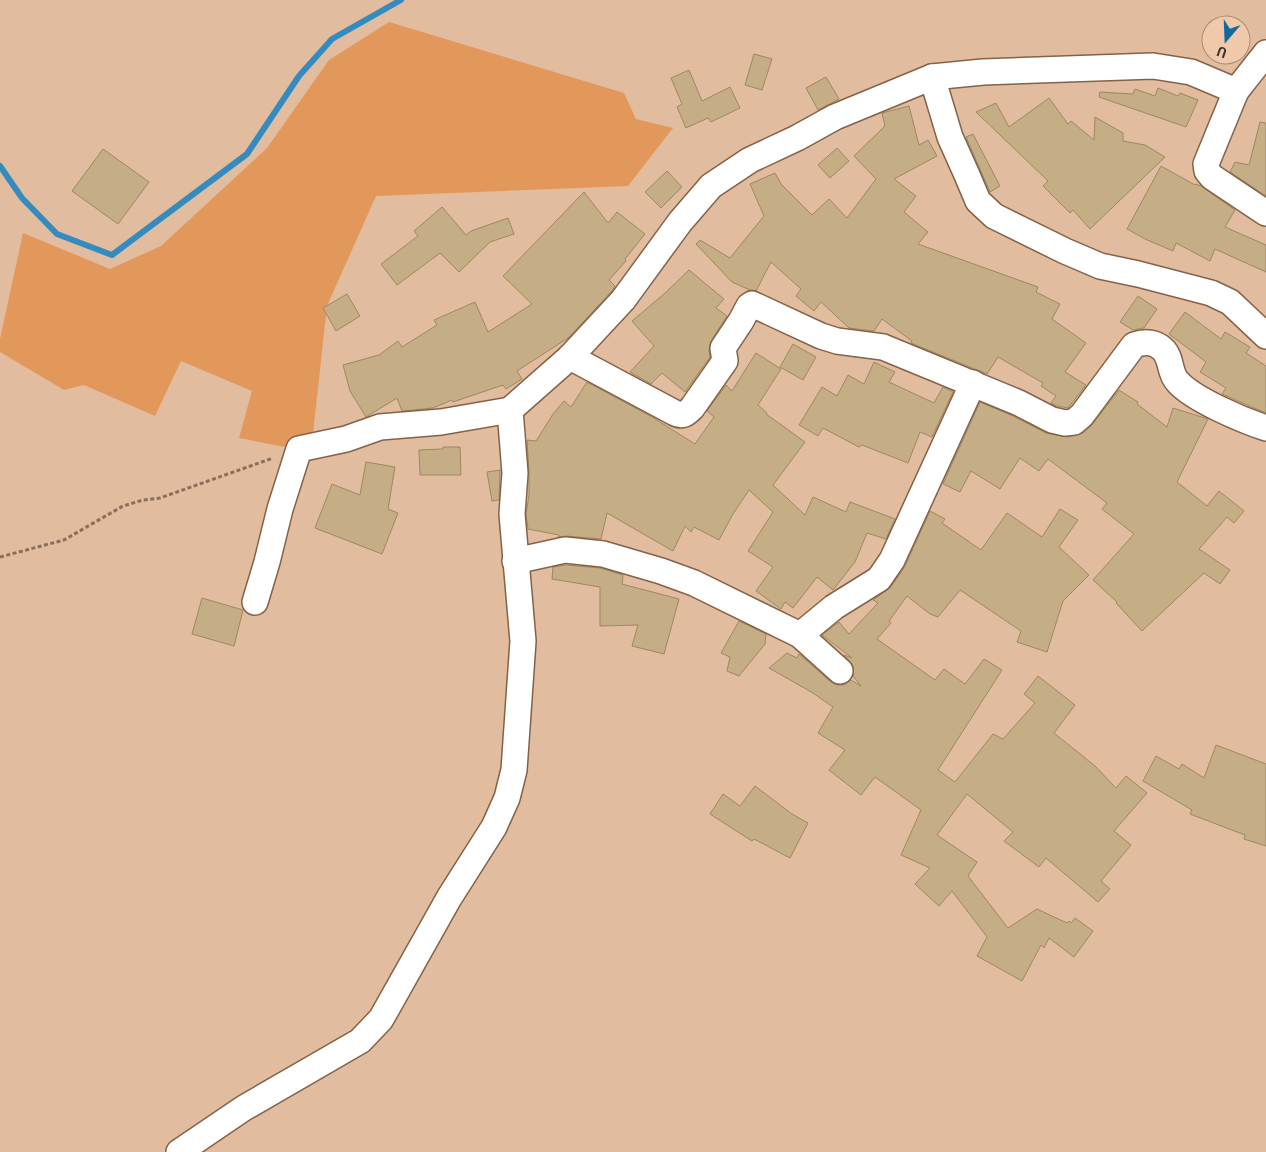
<svg xmlns="http://www.w3.org/2000/svg" width="1266" height="1152" font-family="Roboto,sans-serif">
  <style>
    .green { fill: #e2985b }
    .lines { fill: none; stroke-linecap: round; stroke-linejoin: round }
    .stream { stroke: #338bbf; stroke-width: 6 }
    .building { fill: #c5ad86; stroke: #9e8761 }
    .minor-casing { stroke: #856247; stroke-width: 28 }
    .path { stroke: #8a705c; stroke-width: 3; stroke-dasharray: 4 2.5; stroke-linecap: butt }
    .minor { stroke: #fff; stroke-width: 25 }
  </style>
  <rect width="100%" height="100%" fill="#e2bc9e"/>
  <path class="green" d="M389 22 624 93 636 119 673 128 628 186 376 196 327 306 311 452 239 438 252 391 181 361 155 416 84 385 64 390 0 352V339L23 233 110 269 161 246 267 148 329 60Z"/>
  <g class="lines">
    <path class="stream" d="M0 166 22 198 57 234 112 255 247 154 299 76 332 39 401 0"/>
  </g>
  <g class="building">
    <path d="M754 54 772 59 762 90 745 85Z"/>
    <path d="M689 70 702 101 730 87 740 108 711 122 708 118 686 128 677 107 682 104 671 78Z"/>
    <path d="M826 77 839 99 818 110 806 88Z"/>
    <path d="M1158 88 1178 96 1180 93 1198 100 1186 127 1099 97 1100 92 1133 94 1135 89 1155 96Z"/>
    <path d="M1049 98 1068 124 1071 121 1094 140 1095 117 1123 133V141L1145 145 1165 157 1090 229 1073 210 1070 213 1043 186 1048 181 976 112 996 103 1009 127Z"/>
    <path d="M909 106 919 145 928 140 937 156 894 179 916 196 904 212 928 232 918 244 1038 287 1036 292 1060 304 1052 319 1086 343 1065 372 1086 385 1068 408 1057 406 1051 403 1056 396 1041 386 1043 383 998 357 987 374 911 343 912 341 882 319 874 331 849 328 821 302 814 311 796 296 801 289 771 262 756 291 750 290 732 282 696 244 700 240 730 258 764 216 750 184 775 173 781 184 812 215 829 199 847 218 876 179 854 156 885 126 882 113Z"/>
    <path d="M1260 122 1266 123V196L1230 172 1235 162 1249 165Z"/>
    <path d="M973 134 1000 186 990 192 966 137Z"/>
    <path d="M837 148 849 161 830 178 818 165Z"/>
    <path d="M103 149 149 182 118 224 72 191Z"/>
    <path d="M1161 166 1195 185 1196 184 1201 186 1235 210 1225 227 1266 245V272L1215 249 1210 261 1176 243 1173 251 1145 239 1127 229Z"/>
    <path d="M667 171 682 187 661 208 645 192Z"/>
    <path d="M584 192 608 223 617 212 645 234 625 259 626 261 609 280 615 286 612 291 568 338 517 371 522 379 506 389 503 385 453 402 452 400 433 408 402 411 397 398 366 417 350 391 343 365 379 355 398 341 402 347 437 325 434 320 475 302 488 332 532 304 503 276Z"/>
    <path d="M442 207 466 235 471 231 508 218 514 234 490 242 459 272 440 253 397 285 381 264 418 236 414 231Z"/>
    <path d="M689 270 724 299 716 308 727 316 711 341 709 350 710 357 685 392 662 373 651 384 630 372 654 346 632 321 664 294Z"/>
    <path d="M347 294 360 316 336 331 323 308Z"/>
    <path d="M1138 296 1157 309 1144 328 1133 330 1120 322Z"/>
    <path d="M1185 312 1221 339 1225 332 1250 347 1246 353 1266 366V413L1222 394 1226 388 1200 372 1206 362 1169 334Z"/>
    <path d="M793 344 816 357 803 380 780 367Z"/>
    <path d="M756 353 781 369 758 405 767 413 766 414 805 442 773 485 805 515 813 497 846 512 850 502 895 519 886 539 867 533 855 562 833 590 817 577 793 608 785 602 781 609 756 591 773 567 748 551 773 512 749 490 733 514 719 540 694 527 691 532 685 526 673 551 607 513 601 539 566 536 558 537 559 535 528 529 526 514 529 495V472L527 440 536 441 553 414 564 401 571 407 587 382 652 417 695 444 714 417 707 411 726 385 732 391Z"/>
    <path d="M874 362 895 372 889 382 934 403 943 387 953 392 932 437 920 432 908 463 862 445 859 447 823 428 818 436 799 425 822 387 837 396 848 375 864 384Z"/>
    <path d="M1119 390 1138 402 1137 404 1167 427 1173 408 1208 419 1177 482 1207 506 1219 491 1244 511 1234 523 1227 517 1199 549 1230 570 1220 584 1204 573 1142 631 1116 603 1117 602 1093 580 1134 534 1102 509 1107 503 1048 459 1039 471 1020 458 1000 489 971 471 960 492 943 484 980 402 1013 416 1046 433 1067 437 1083 433 1091 426Z"/>
    <path d="M443 447H460L461 475H420L419 450 443 449Z"/>
    <path d="M366 462 395 467 388 509 398 513 382 554 315 528 332 484 360 495Z"/>
    <path d="M500 470 499 500 492 501 487 472Z"/>
    <path d="M1060 509 1078 520 1059 547 1089 575 1063 601 1047 652 1017 642 1021 631 960 590 938 617 930 614 907 596 889 621 891 623 877 639 935 680 944 669 965 684 984 659 1002 670 938 770 955 782 993 734 1003 739 1035 703 1024 694 1038 676 1075 705 1054 733 1095 766 1116 788 1126 776 1147 793 1114 831 1131 845 1101 881 1110 889 1098 902 1046 858 1039 867 1004 841 1013 832 967 794 937 835 977 862 968 876 1008 928 1037 909 1067 923 1069 921 1071 923 1075 918 1093 931 1074 957 1049 938 1044 948 1041 945 1022 981 977 956 987 937 952 891 939 906 915 884 930 868 901 855 921 810 875 777 861 795 829 770 845 750 818 733 833 707 813 693 769 668 787 653 797 658 799 654 831 682 837 685H844L851 680 861 686 853 676V666L844 655 852 658 822 635 839 622 849 634 878 603 873 600 891 587 904 568 930 511 945 519 942 523 981 550 1007 513 1042 537Z"/>
    <path d="M566 565 600 568 623 575 622 584 679 599 664 654 632 646 638 625 600 626V587L552 579 553 567Z"/>
    <path d="M202 598 243 610 234 646 192 634Z"/>
    <path d="M739 621 766 634 765 644 739 676 727 671 730 657 721 653Z"/>
    <path d="M1216 745 1266 764V846L1244 839 1245 835 1190 814 1192 810 1143 781 1156 756 1179 769 1182 764 1204 778Z"/>
    <path d="M755 786 792 814 808 823 790 858 754 839 752 841 710 814 723 794 740 806Z"/>
  </g>
  <g class="lines">
    <g class="minor-casing">
      <g id="minor">
        <path d="M932 77 950 137 967 175 978 201 994 216 1065 251 1100 266 1138 274 1211 293 1230 302 1266 336"/>
        <path d="M1236 91 1206 164 1207 171 1212 177 1266 213"/>
        <path d="M570 357 675 413C682 417 686 414 692 408L725 361 723 348 741 321 749 306 752 304 821 336 837 341 883 347 1019 403 1052 420 1065 423 1074 422 1082 415 1134 345C1143 342 1151 341 1160 347 1173 356 1168 371 1177 381 1192 399 1242 420 1266 428"/>
        <path d="M515 561 565 550 603 554 661 571 694 583 800 635 834 607 879 579 892 560 973 383"/>
        <path d="M255 602 267 562 280 509 299 449 346 439 380 427 441 422 510 410"/>
        <path d="M800 635 840 671"/>
        <path d="M179 1152 244 1108 360 1041 381 1019 449 898 494 827 507 798 514 770 523 641 512 514 515 473 510 410 570 357 623 300 680 222 711 186 750 160 797 138 835 117 932 77 983 72 1153 66 1191 72 1236 91 1266 53"/>
      </g>
    </g>
    <path class="path" d="M0 557 64 540 123 506 143 500 160 498 273 458"/>
    <use href="#minor" class="minor"/>
  </g>
  <g transform="translate(1226 40) rotate(199)"><circle r="24" fill="#f0c9ab" stroke="#aa8d76"/>
  <path d="M0-4L9 19L0 12L-9 19Z" fill="#0f6b9a"/>
  <text y="-8" font-size="14" font-weight="bold" text-anchor="middle" fill="#423226">U</text>
  </g>
</svg>
